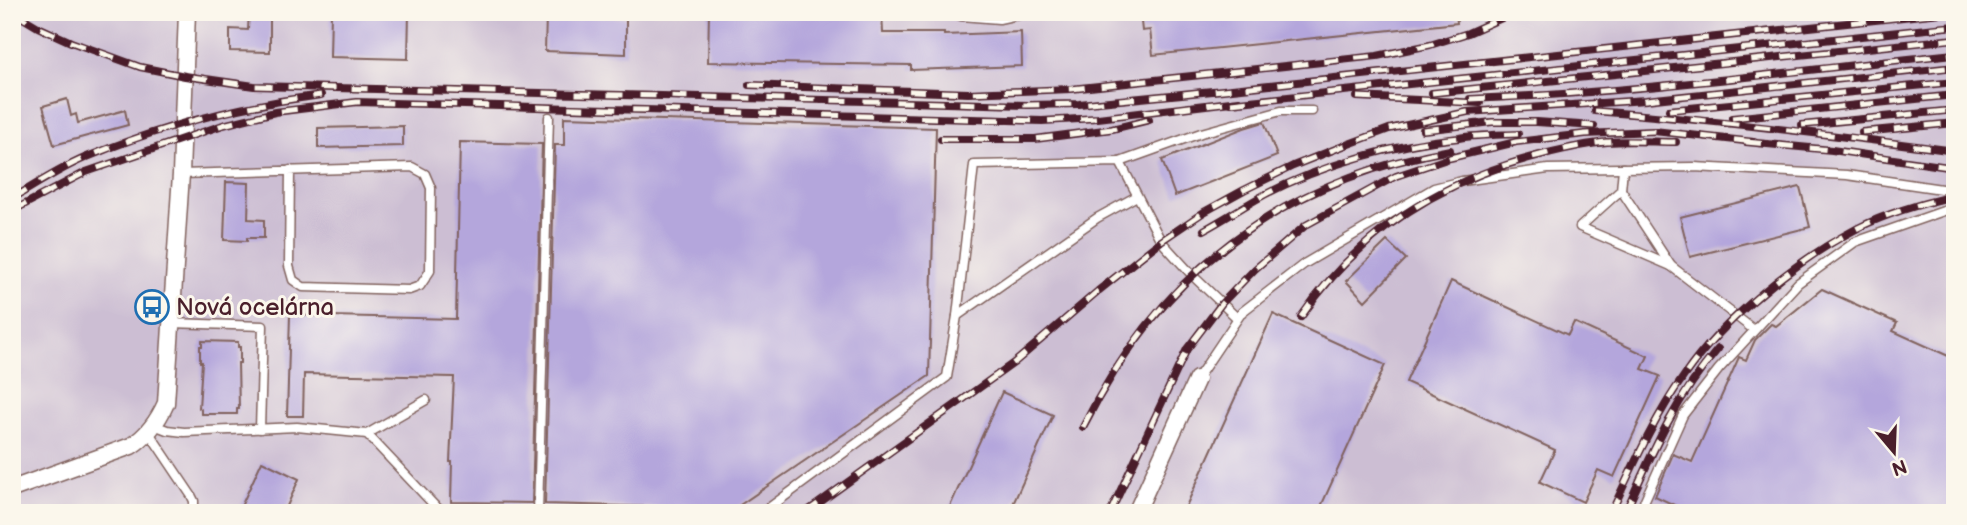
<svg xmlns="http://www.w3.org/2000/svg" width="1967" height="525" font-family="'Balsamiq Sans',sans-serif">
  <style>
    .industrial { fill: #ccbed3 }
    .building { fill: #b4a6dc }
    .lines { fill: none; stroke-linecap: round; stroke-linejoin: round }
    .lane-casing { stroke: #81625d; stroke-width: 11 }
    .street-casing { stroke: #81625d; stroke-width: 19 }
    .lane { stroke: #fff; stroke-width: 8 }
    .street { stroke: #fff; stroke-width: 16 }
    .rail-casing { stroke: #4a1f2b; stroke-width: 8 }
    .rail { stroke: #fbf7ec; stroke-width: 5; stroke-dasharray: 16; stroke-linecap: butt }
    .labels { text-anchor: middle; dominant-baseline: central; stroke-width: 6; stroke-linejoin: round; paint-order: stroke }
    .poi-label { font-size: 24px; fill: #4a1f2b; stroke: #fbf7ec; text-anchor: start }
  </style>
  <rect width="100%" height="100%" fill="#fbf7ec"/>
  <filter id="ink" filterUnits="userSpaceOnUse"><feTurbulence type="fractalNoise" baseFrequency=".0143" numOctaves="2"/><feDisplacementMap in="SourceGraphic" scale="14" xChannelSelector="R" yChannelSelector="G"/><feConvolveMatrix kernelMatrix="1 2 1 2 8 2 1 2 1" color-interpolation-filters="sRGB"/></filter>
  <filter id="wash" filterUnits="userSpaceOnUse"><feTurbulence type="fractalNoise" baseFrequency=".00686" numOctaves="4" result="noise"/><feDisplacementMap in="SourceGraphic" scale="28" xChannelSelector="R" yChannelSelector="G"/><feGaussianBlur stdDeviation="1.57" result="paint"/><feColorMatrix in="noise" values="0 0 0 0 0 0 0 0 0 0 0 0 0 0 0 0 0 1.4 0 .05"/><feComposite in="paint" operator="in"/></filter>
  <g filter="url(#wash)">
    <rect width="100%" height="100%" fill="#e7dfb9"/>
    <rect class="industrial" x="12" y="12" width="1943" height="501"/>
    <g id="blocks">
      <g class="building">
        <path d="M249 12H270V52L230 51V29L248 30Z"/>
        <path d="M331 12H409L408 59 330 57Z"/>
        <path d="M709 12H882L883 33H944V35L1021 32 1022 66 911 70V65L708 62Z"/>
        <path d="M1140 12H1456L1457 23 1153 55 1150 30 1142 31Z"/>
        <path d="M546 16 626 18V54L545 51Z"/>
        <path d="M67 99 71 116 76 114 78 123 125 110 128 125 54 145 43 106Z"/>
        <path d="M564 117 936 128 929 376 734 509 545 504 555 145H564Z"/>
        <path d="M1264 122 1277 156 1175 196 1162 160 1244 128Z"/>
        <path d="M403 126V146L318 148V128Z"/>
        <path d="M460 142 542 144 532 503 451 502 452 462H450L454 377 304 374 303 416H287L290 315 456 319Z"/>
        <path d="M226 182 249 183 248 219 264 220V238H247V241L224 240Z"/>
        <path d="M1800 187 1810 227 1690 257 1680 217Z"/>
        <path d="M1387 241 1406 259 1365 301 1346 281Z"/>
        <path d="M1451 281 1568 335 1574 322 1648 356 1642 369 1660 376 1614 477 1598 470 1583 502 1540 482 1555 450 1406 382Z"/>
        <path d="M1822 289 1897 323 1893 331 1955 359V513H1691L1655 496 1673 454 1692 462 1739 357 1746 360 1755 340 1771 324 1776 326Z"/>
        <path d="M1273 314 1385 365 1318 513H1183Z"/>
        <path d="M202 341 238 342V347H240V363H238L239 409H237V414H201V409L199 408 202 362H200V346H202Z"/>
        <path d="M1002 392 1053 415 1009 513H947Z"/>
        <path d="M262 461 299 479 284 513H238Z"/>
      </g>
    </g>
  </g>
  <g filter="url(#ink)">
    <use href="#blocks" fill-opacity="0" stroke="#81625d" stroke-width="2"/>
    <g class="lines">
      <g class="lane-casing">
        <g id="lane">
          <path d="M957 12 961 16 999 19 1032 12"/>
          <path d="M1120 162 1201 133 1281 111H1312"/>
          <path d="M1623 168 1621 190 1580 227 1671 266 1754 330"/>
          <path d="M181 174 412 167 425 174 431 188 430 271 420 286 409 290 303 287 293 280 289 266 290 170"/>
          <path d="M1621 190 1671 266"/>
          <path d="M1137 196 1097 218 957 316 974 165 1120 162 1161 241 1192 275 1237 318"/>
          <path d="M171 323 263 326 260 429"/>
          <path d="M1197 379 1242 312 1304 264 1434 188 1462 181 1548 169 1694 167 1847 175 1955 191"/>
          <path d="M154 425 167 430 184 432 297 427 367 434 434 505 444 513"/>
          <path d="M148 431 191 495 194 501V513"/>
          <path d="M367 434 426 400"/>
          <path d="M538 513 549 117"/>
          <path d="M762 513 947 377 957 316"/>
          <path d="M1639 513 1683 415 1719 369 1798 283 1855 242 1955 207"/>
        </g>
      </g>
      <g class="street-casing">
        <g id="street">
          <path d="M12 489 131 446C147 436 158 421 166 403L181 174 187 12"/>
          <path d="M1136 513 1197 379"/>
        </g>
      </g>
      <use href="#lane" class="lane"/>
      <use href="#street" class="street"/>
      <g class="rail-casing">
        <g id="rail">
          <path d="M13 12 38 27 71 42 140 67 185 76 254 86 1028 105 1079 104 1223 90 1950 12"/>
          <path d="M749 85 968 93 1071 89 1377 56 1430 45 1468 33 1515 12"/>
          <path d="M1432 93 1955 39"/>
          <path d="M1357 97 1480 103"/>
          <path d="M1470 99C1632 93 1793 71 1955 54"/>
          <path d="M1231 103 1955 26"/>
          <path d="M1669 110 1955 82"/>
          <path d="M1595 111C1715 120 1835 135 1955 151"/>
          <path d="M1732 118 1955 95"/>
          <path d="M1802 125 1955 110"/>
          <path d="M1423 130 1492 122H1537L1594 126"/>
          <path d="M1862 132 1955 123"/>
          <path d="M941 139H1035L1112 129 1149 120"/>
          <path d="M1746 142 1832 150 1955 168"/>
          <path d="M12 199C36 184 61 168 87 157 162 126 242 105 321 95"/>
          <path d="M12 211 86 172 223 125 275 112 357 102 1042 121 1098 118 1239 101"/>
          <path d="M1204 230C1224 219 1244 206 1264 195 1322 165 1394 144 1459 138 1478 135 1498 135 1518 134"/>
          <path d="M1301 317C1360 231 1443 179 1544 154 1564 149 1586 144 1607 142 1630 140 1654 142 1676 142"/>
          <path d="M1083 427C1161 272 1279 181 1450 150"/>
          <path d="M805 513 1015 362 1098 291 1161 241 1204 212 1244 190 1293 166 1338 148 1389 129 1467 112 1646 100 1955 67"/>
          <path d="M1110 513 1187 349 1222 303 1255 269 1306 225 1396 176 1450 158 1516 142 1585 134 1654 131 1754 142"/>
          <path d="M1611 513C1633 466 1654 418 1684 376 1723 319 1797 260 1858 228 1888 213 1922 203 1955 196"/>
          <path d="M1625 513C1652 453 1674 400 1718 349"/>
        </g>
      </g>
      <use href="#rail" class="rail"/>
    </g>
  </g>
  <defs>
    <g id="bus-ring" transform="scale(1.75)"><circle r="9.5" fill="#fbf7ec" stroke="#1f6fb2" stroke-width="1.5"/><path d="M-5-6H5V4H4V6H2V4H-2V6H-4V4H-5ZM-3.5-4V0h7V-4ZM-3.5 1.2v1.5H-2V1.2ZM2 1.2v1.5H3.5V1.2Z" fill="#1f6fb2"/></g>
  </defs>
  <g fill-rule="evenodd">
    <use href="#bus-ring" x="152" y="307"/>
  </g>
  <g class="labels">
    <g class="poi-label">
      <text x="176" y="307">Nová ocelárna</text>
    </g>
  </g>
  <rect width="1967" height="525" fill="none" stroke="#fbf7ec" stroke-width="42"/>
  <g transform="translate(1894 452) rotate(161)" stroke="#fbf7ec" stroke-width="5" paint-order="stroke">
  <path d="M0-5L12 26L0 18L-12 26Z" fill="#4a1f2b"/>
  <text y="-10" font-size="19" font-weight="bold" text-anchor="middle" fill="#4a1f2b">N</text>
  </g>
</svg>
